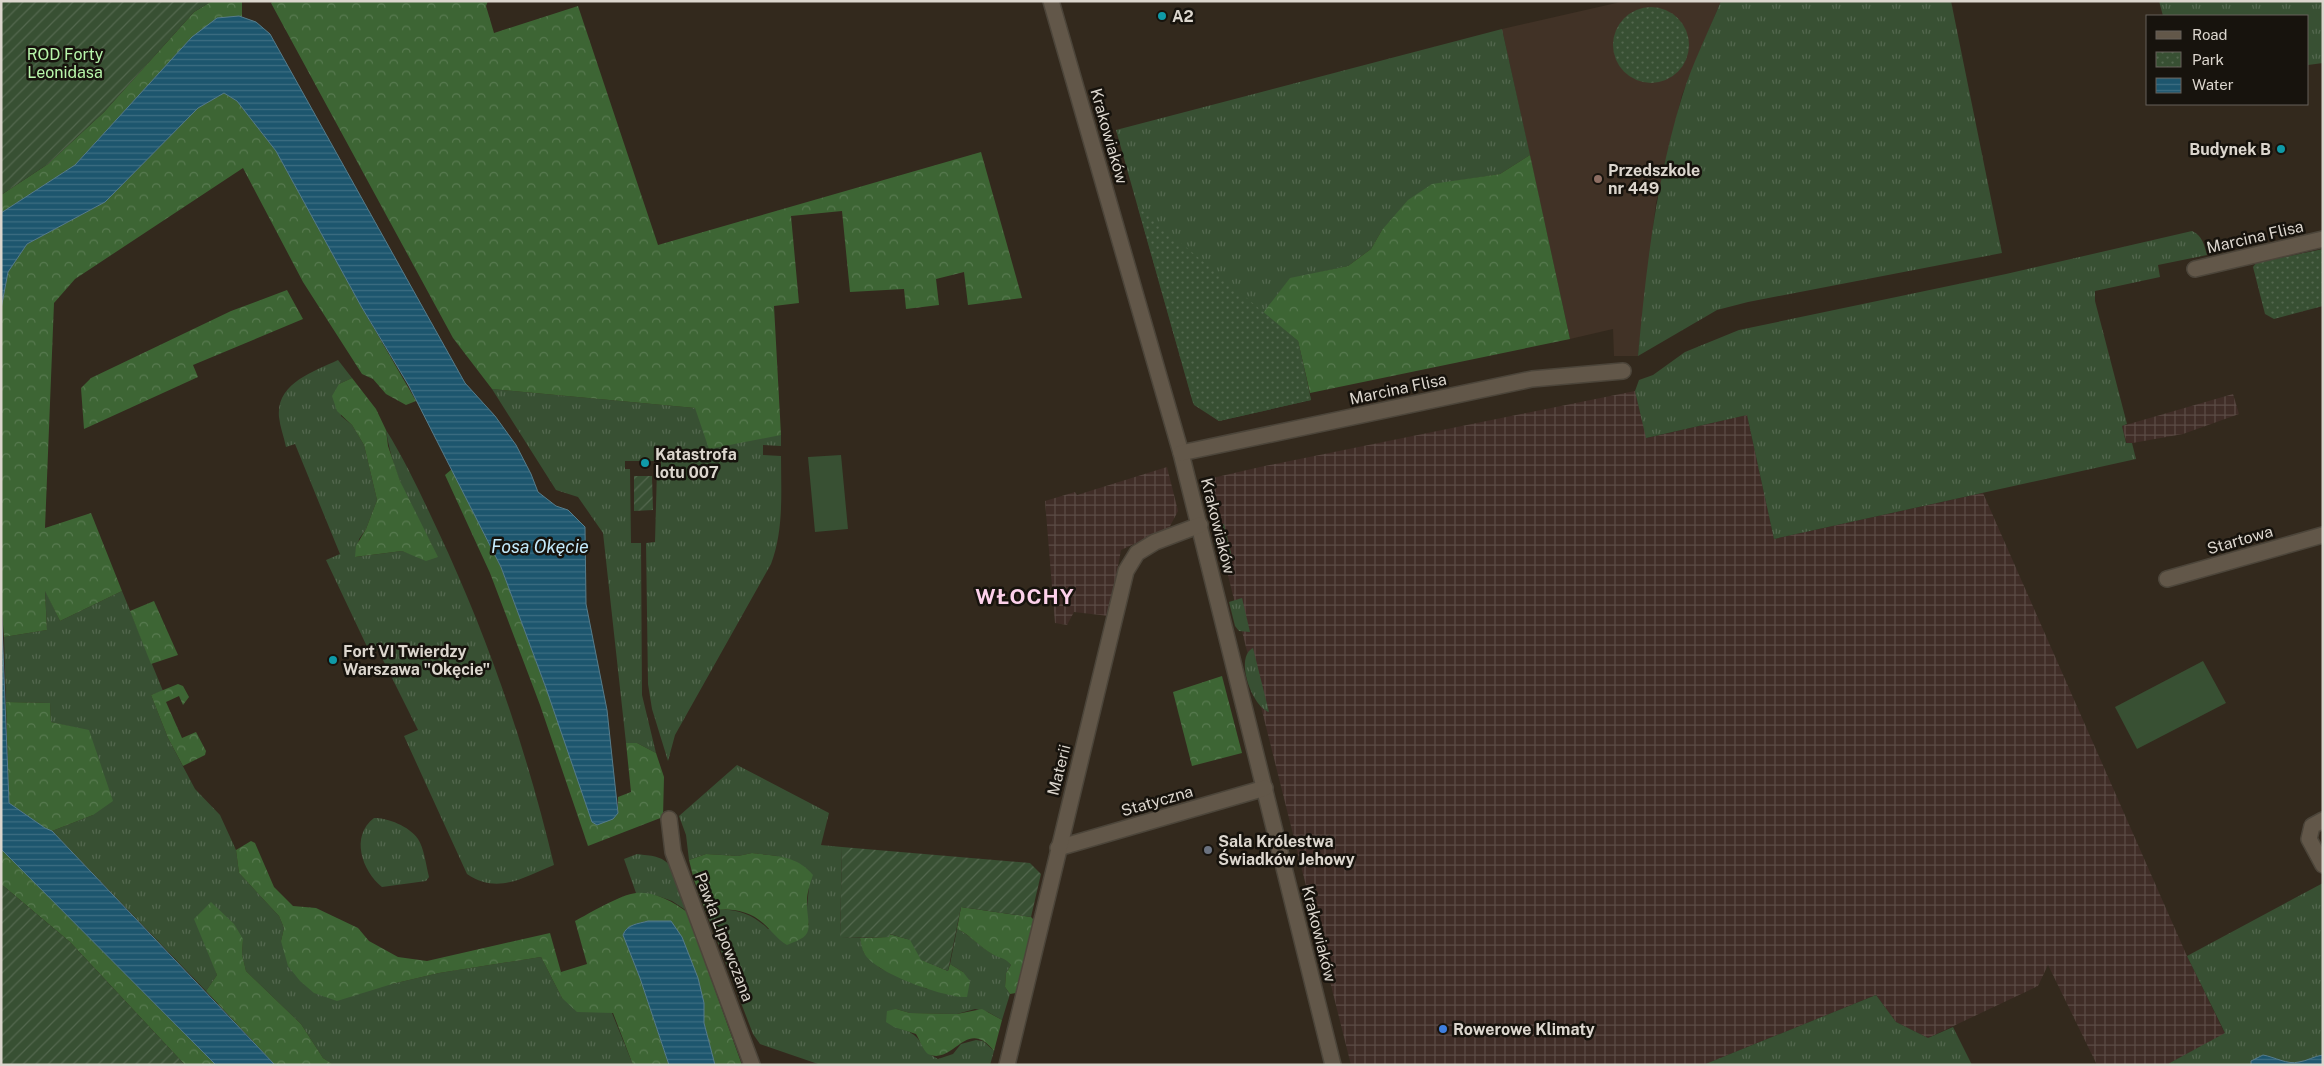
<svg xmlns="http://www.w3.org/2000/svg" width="2324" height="1066" font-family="'Public Sans',sans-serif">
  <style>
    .industrial { fill: url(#industrial-grid) }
    .education { fill: #413226 }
    .grass { fill: url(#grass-tufts) }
    .forest { fill: url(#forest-crowns) }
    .park { fill: url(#park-dots) }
    .garden { fill: url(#garden-furrows) }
    .pitch { fill: #385033 }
    .water { fill: url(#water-rules); stroke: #567c8b }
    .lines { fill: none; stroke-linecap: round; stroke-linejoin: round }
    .minor-casing { stroke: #4c453a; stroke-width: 18 }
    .minor { stroke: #625749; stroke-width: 15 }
    .culture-dot { fill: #0f9aa8; stroke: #17130d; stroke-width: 2 }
    .education-dot { fill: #8d6e63; stroke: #17130d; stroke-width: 2 }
    .worship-dot { fill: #6b7280; stroke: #17130d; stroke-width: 2 }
    .shop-dot { fill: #3f7fe0; stroke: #17130d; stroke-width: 2 }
    .labels { text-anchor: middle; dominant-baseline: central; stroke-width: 5; stroke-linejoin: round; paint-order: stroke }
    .poi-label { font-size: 16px; font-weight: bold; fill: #dcd6ce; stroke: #17130d; text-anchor: start }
    .park-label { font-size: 16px; fill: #b8f6ab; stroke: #17130d }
    .street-label { font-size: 16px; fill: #dcd6ce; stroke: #17130d }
    .water-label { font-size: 18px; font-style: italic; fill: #c4eafc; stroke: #17130d }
    .district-label { font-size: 21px; font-weight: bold; letter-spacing: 1px; fill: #fdd1eb; stroke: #17130d }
  </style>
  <defs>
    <pattern id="industrial-grid" width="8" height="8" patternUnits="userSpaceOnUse" patternTransform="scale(1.25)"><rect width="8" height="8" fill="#402d27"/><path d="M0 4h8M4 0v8" fill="none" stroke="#5b4b45"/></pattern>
    <pattern id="grass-tufts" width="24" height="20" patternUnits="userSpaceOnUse" patternTransform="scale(1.25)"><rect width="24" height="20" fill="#385033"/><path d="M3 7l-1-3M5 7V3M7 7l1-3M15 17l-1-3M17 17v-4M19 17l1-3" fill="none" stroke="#54684f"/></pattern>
    <pattern id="forest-crowns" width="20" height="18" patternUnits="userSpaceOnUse" patternTransform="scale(1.25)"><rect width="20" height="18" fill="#3d6534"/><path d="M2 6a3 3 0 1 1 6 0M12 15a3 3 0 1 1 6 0" fill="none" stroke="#587a50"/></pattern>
    <pattern id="park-dots" width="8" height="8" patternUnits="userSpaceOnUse" patternTransform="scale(1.25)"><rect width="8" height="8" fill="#385033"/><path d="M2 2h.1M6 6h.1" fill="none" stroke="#54684f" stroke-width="1.8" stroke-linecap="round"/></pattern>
    <pattern id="garden-furrows" width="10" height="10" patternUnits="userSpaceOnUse" patternTransform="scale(1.25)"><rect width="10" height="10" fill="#385033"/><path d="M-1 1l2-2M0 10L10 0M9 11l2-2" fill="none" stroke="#54684f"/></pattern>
    <pattern id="water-rules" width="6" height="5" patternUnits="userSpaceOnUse" patternTransform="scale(1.25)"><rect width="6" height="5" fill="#1d566e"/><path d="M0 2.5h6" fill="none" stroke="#3d6e82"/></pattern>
  </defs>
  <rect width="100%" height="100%" fill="#33291d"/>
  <g class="industrial">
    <path d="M1635 391 1647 438 1747 415 1774 539 1983 493 2187 956 2225 1034 2166 1065H2097L2048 965 2038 986 1928 1038 1896 1022 1876 995 1703 1065H1351L1204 480 1260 467Z"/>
    <path d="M2233 394 2239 414 2183 434 2127 444 2122 426Z"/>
    <path d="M1167 467 1178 511 1169 528 1121 550 1109 616 1074 612 1067 625 1055 623 1045 501 1075 492 1077 495Z"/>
  </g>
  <path class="education" d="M1625 1H1721L1682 95 1656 203 1638 356H1614L1613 329 1570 339 1502 29Z"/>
  <g class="grass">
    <path d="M1721 1H1951L2002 253 1748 302 1717 310 1638 356C1646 269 1656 181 1682 97 1692 64 1708 33 1721 1Z"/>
    <path d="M2159 1H2323V63L2308 65V16H2163Z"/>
    <path d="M1502 29 1530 155 1500 174 1456 181 1382 230 1371 249 1348 266 1290 279 1264 313 1298 341 1311 400 1219 421 1193 403 1116 130Z"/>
    <path d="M2192 231C2203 236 2204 245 2207 255L2158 265 2160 277 2095 291V301L2127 424 2122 426 2126 443H2132L2136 459 1774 539 1747 415 1646 438 1635 391 1639 380 1653 375 1685 352 1739 330 2006 274Z"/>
    <path d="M338 360 352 378 339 384 341 416 352 425 364 445 377 500 366 529 359 539 356 557 402 551 414 555 432 545C411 510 392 471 386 430 406 462 422 497 438 531 488 637 527 751 554 865 524 877 498 895 467 874L404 736 418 730 378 650 370 653 326 560 340 554 295 444 286 447C284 437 280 427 279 417 276 383 313 372 338 360Z"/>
    <path d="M492 389 695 408 781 435V446L763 445V455L781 456C781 492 784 530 771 564L675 735 668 761 652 709 648 684 646 543 655 542 657 469 661 470V461H625V469H630L631 543H641L642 695 656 753 637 743H626L603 533 578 497 556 490Z"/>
    <path d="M1224 524 1232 557 1221 555 1214 544 1215 531Z"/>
    <path d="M45 590 60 621 122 591 163 691 151 695 168 738 195 789 220 815 236 850 239 873 279 916 284 928 281 941 392 984 439 973 541 957 562 998 612 1013 633 1065H334L323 1058 301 1024 246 971 242 954 243 939 211 957 217 975 206 991 52 831 93 815 89 731 51 722 50 703 6 702 4 637 47 630Z"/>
    <path d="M1242 598 1250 632 1239 631 1235 626 1229 602Z"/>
    <path d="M1253 648 1269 712C1252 707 1234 657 1253 648Z"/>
    <path d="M737 765 829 813 821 845 842 847 840 938H860L864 953 880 968 927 989 963 972 950 964 957 929C975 937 986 956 1006 958L1011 965 1006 973 1005 987 1010 994 1002 1020 988 1012 975 1009 957 1014 910 1013 896 1009 905 1030C925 1038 918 1049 938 1059L953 1054 961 1044 976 1040 983 1041 994 1051 990 1065H821L760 1044 753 1034 706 912C730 906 751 912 768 929L809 925 806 917 809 887 777 856 752 853 738 856 706 854 689 860 686 835 679 816Z"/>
    <path d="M374 818C388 818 409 826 418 839 424 848 426 865 429 877L426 881 382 887C362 871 350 836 374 818Z"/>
    <path d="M637 854C651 856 662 855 671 867L690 913 672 901 658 896 636 893 624 859Z"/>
    <path d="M2323 883V1065H2166L2225 1033 2187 956Z"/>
    <path d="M1876 995 1896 1022 1928 1038 1953 1027 1972 1065H1703Z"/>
  </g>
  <g class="forest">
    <path d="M212 1 242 2V17L239 16 192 37 75 165 1 213V195L48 164 104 112 194 12Z"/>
    <path d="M273 1H488L486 6 494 33 578 6 658 245 981 152 1022 298 968 305 964 272 936 279 939 305 906 309 904 289 850 292 842 211 791 216 799 303 774 306 781 435 709 449 695 408 492 389 453 338 271 3Z"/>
    <path d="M224 93 237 101 276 151 361 306 416 401 406 405 386 394 373 379 362 374 303 282 243 168 75 279 54 303 45 528 91 513 122 591 60 621 45 591 47 630 4 637 1 600V309L8 272 27 244 105 202 198 108Z"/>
    <path d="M1530 155 1570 339 1310 393 1298 341 1263 313 1290 278 1348 266 1371 249 1382 230 1408 200 1432 184 1500 174Z"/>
    <path d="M287 290 303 319 193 365 198 377 84 429 81 388 91 378 231 311Z"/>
    <path d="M352 378 376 409 386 430 388 446 400 481 438 557 426 561 402 551 355 557 356 546 366 529 377 500 364 445 352 425 337 411 332 396 339 384Z"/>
    <path d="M452 469 501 567 546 688 618 813V797L631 792 626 743H637L656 753 664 777 663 817 588 846 540 705 490 573 445 475Z"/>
    <path d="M154 601 178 655 151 664 130 611Z"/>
    <path d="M1222 676 1242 753 1192 766 1173 692Z"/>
    <path d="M178 684 183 686 189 697 183 705 179 696 166 702 182 738 196 732 206 751 205 755 183 766 168 738 151 695Z"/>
    <path d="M6 702 50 703 51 722 89 730 113 801 93 815 52 831 45 828 9 803Z"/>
    <path d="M251 841 255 843 274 887 293 906 316 908 358 928 369 941 398 957 427 961 550 933 561 972 587 964 575 921C588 914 622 894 636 893 655 891 673 902 687 912L742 1065H715L704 1023V1003L648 921C638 924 627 924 623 935L640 978 669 1065H633L613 1013 577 1012 562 998 541 957 439 973 392 984 337 1001 314 993 300 981 288 966 281 941 284 928 279 916 239 873 236 850Z"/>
    <path d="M1 849 216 1065H185L70 942 1 884Z"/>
    <path d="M752 853C775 856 797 855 813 875 810 884 807 892 807 902 806 911 811 925 807 933 803 940 793 942 787 945 777 939 772 931 763 923 747 909 726 907 706 912L694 880 689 860 706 854 738 856Z"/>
    <path d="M211 902 234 924 243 939 242 954 246 971 301 1024 323 1058 334 1065H275L206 991 217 975 194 919Z"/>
    <path d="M961 907 1031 917 1035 921 1021 986 1016 993 1010 994 1005 987 1006 973 1011 965C1005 957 1001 959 994 955 980 948 971 935 957 929Z"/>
    <path d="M889 934 911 940 922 960 948 971 950 964 963 972 970 981 967 997C945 998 874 973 864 953 862 949 861 943 860 938L889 937Z"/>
    <path d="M896 1009 910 1013 957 1014 982 1009 1002 1020 994 1051C966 1016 954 1066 928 1054 922 1049 920 1040 916 1034L894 1027 886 1022 887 1011Z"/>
  </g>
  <g class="park">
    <circle cx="1651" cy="45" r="38"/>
    <path d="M1138 207 1298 341 1311 400 1219 421 1194 405Z"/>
    <path d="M2323 249V306L2274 319 2265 314 2253 267 2256 263Z"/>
  </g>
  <g class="garden">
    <path d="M1 1H212L194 12 104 112 48 164 1 195Z"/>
    <path d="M634 476H652L653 510 634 511Z"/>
    <path d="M842 847 1030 863 1041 874 1031 917 961 907 948 971 921 960 910 940 890 934 889 937 840 938Z"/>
    <path d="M1 884 70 942 185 1065H1Z"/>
  </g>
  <g class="pitch">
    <path d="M841 455 848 529 815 532 808 457Z"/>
    <path d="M2203 661 2226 703 2137 749 2115 707Z"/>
  </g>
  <g class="water">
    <path d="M239 16 256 22 270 34 465 383 495 416 516 445 531 474 538 492 556 506 568 510 585 527 586 604 607 710 618 813 613 819 597 825 592 822 546 688 501 567 409 386 361 306 276 151 237 101 224 93 198 108 105 202 27 244 8 272 1 309V213L75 165 192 37 217 18Z"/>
    <path d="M1 600 9 803 45 828 52 831 275 1065H216L1 849Z"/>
    <path d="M648 921H671L682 937 698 978 704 1003V1023L715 1065H669L640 978 623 935C627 924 638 924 648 921Z"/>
    <path d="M2263 1055C2275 1057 2287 1065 2299 1062 2307 1061 2314 1056 2323 1055V1065H2251V1061Z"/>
  </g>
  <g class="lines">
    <g class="minor-casing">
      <g id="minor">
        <path d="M1051 1 1181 453 1333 1065"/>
        <path d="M2195 269 2323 239"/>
        <path d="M1181 453 1532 379 1623 371"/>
        <path d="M2167 579 2323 535"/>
        <path d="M669 819 673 852 752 1065"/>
        <path d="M2323 820 2312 826 2309 839 2323 865"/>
        <path d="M1058 848 1265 788"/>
        <path d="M1007 1065 1126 571 1137 553 1155 542 1200 525"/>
      </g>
    </g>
    <use href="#minor" class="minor"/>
  </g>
  <g class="culture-dot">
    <circle cx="1162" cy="16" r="5"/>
    <circle cx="2281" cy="149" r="5"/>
    <circle cx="645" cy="463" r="5"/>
    <circle cx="333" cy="660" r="5"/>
  </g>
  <circle class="education-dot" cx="1598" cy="179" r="5"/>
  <circle class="worship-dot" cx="1208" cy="850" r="5"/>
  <circle class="shop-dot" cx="1443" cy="1029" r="5"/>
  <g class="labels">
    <g class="poi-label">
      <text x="1172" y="16">A2</text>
      <text x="2271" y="149" text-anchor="end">Budynek B</text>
      <text x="1608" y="170">Przedszkole<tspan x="1608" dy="18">nr 449</tspan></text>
      <text x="655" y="454">Katastrofa<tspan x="655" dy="18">lotu 007</tspan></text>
      <text x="343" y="651">Fort VI Twierdzy<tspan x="343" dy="18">Warszawa "Okęcie"</tspan></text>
      <text x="1218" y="841">Sala Królestwa<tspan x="1218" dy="18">Świadków Jehowy</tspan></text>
      <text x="1453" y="1029">Rowerowe Klimaty</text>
    </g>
    <g class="park-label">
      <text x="65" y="54">ROD Forty<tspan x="65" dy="18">Leonidasa</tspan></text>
    </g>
    <g class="street-label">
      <text transform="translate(1109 136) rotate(74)">Krakowiaków</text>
      <text transform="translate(2255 237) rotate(-13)">Marcina Flisa</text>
      <text transform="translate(1398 389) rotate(-12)">Marcina Flisa</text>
      <text transform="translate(1218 526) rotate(76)">Krakowiaków</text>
      <text transform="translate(2240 540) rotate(-16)">Startowa</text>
      <text transform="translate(1059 770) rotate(-76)">Materii</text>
      <text transform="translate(1157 801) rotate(-16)">Statyczna</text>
      <text transform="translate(1319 934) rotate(76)">Krakowiaków</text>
      <text transform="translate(724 937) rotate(69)">Pawła Lipowczana</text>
    </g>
    <g class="water-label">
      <text x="540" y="546">Fosa Okęcie</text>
    </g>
    <g class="district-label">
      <text x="1025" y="596">WŁOCHY</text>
    </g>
  </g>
  <rect width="2324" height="1066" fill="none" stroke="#dcd6ce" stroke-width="5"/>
  <rect x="2146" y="15" width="162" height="90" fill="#17130d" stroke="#66615a"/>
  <rect x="2156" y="31" width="25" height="8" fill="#625749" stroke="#66615a"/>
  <text x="2192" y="40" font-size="15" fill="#dcd6ce">Road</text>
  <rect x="2156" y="52" width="25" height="15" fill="url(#park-dots)" stroke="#66615a"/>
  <text x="2192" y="65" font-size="15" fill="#dcd6ce">Park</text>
  <rect x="2156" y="78" width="25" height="15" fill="url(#water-rules)" stroke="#66615a"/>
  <text x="2192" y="90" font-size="15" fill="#dcd6ce">Water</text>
</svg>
